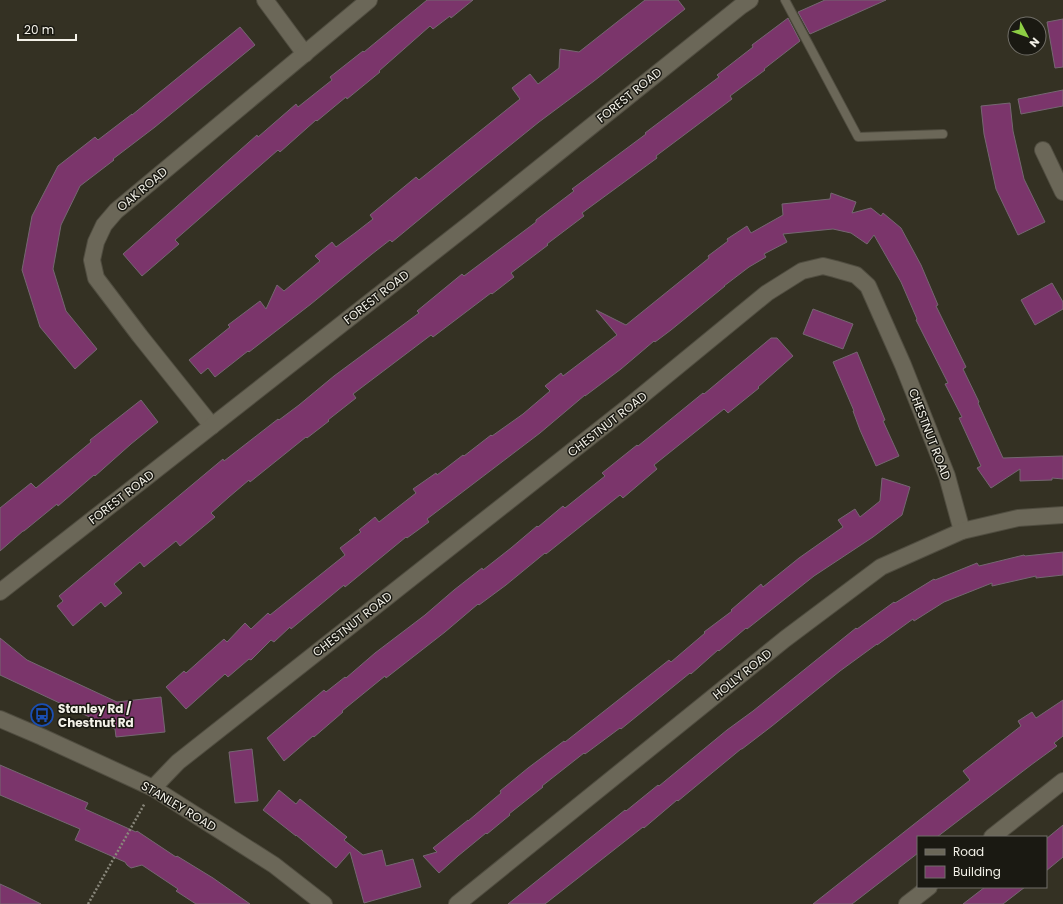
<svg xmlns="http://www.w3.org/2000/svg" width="1063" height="904" font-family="Poppins,sans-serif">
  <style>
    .building { fill: #7b356b; stroke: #756771 }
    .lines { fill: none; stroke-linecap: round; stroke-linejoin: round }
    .service-casing { stroke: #504d40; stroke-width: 10 }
    .minor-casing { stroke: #504d40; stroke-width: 18 }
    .path { stroke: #89877b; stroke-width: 2.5; stroke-dasharray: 2 2; stroke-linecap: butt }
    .service { stroke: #6b6758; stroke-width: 8 }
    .minor { stroke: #6b6758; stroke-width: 16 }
    .labels { text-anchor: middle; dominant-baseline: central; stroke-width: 3; stroke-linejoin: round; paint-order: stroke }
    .street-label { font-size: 12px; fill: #f3f1e8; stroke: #1a1912 }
    .poi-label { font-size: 12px; font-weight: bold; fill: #f3f1e8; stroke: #1a1912; text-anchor: start }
  </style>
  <rect width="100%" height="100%" fill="#343123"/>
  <g class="building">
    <path d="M427 0H473L451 18 450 16 433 29 430 26 379 71 380 72 347 99 346 97 317 121 316 120 280 152 278 150 175 240 179 244 142 276 123 254 257 135 258 137 296 104 298 107 332 80 330 77 363 51 364 52Z"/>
    <path d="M645 0H678L685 9 594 81 539 122 461 185 392 242 390 240 372 254 311 304 249 352 248 351 215 377 208 368 201 374 189 360 230 327 228 325 260 301 266 309 277 285 284 291 320 261 315 256 332 242 336 247 355 233 373 219 370 215 416 177 419 180 520 99 512 88 530 74 538 84 559 68 560 49 579 52Z"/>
    <path d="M825 0H886L810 34 798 12Z"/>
    <path d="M788 18 800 41 764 69 765 70 730 96 732 99 656 156 657 158 582 213 584 216 547 244 548 245 511 273 514 277 492 294 491 293 433 337 431 335 353 394 356 398 328 420 329 421 307 438 306 437 250 482 249 480 229 497 211 513 215 517 180 546 176 541 144 567 140 562 114 584 122 593 105 607 101 602 73 626 57 606 63 601 59 596 223 459 224 461 278 419 279 420 299 405 334 376 419 313 417 311 462 274 464 276 536 222V220L574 191 572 189 646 134 645 133 719 77 717 75 753 47 752 45Z"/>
    <path d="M1063 19V67L1055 68 1047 22Z"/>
    <path d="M240 27 255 45 155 127 113 159 114 160 80 186 61 225 53 269 66 311 97 349 75 369 40 327 22 270 32 216 58 166 95 137 98 140 132 114V115Z"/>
    <path d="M1063 90V106L1021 114 1018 99Z"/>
    <path d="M1010 103 1013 131 1024 179 1045 222 1018 235 996 189 984 134 981 106Z"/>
    <path d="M831 193 856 202 852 213 871 208 881 216 883 213 901 228 921 265 938 305 936 306 966 367 963 369 979 402 978 403 1003 458 1063 456V479L1052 478V480L1020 481V469L991 488 977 468 981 466 959 418 962 417 945 384 948 383 916 320 917 319 901 282 874 235 867 244 851 233 833 229 783 234 787 242 764 254 766 257 749 267 724 286H725L671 330 655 342 654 341 621 369 585 396V395L540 433 427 519 429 522 407 538 406 537 345 587 344 585 291 629 290 627 274 642 271 640 251 660 249 659 228 677 225 674 186 709 166 687 184 671 186 673 224 639 227 642 245 623 251 629 268 613 270 615 345 555 340 548 361 532 359 530 375 517 379 522 416 493 413 489 436 473 437 475 463 455 464 456 491 435 492 436 523 414 550 391 545 386 561 373 563 376 617 335 596 310 626 325 709 258 708 256 728 241 727 239 747 226 751 233 783 215 782 204 830 199Z"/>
    <path d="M1052 283 1063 302V309L1035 325 1021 300Z"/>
    <path d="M813 309 853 324 843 349 803 334Z"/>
    <path d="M771 338H777L793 356 758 387 759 388 728 413 724 409 654 465 657 469 623 498 620 495 546 554 545 553 506 585 479 605 478 604 445 632 386 678 385 676 342 711 343 712 314 737 313 736 284 761 267 738 324 690 326 692 345 677 346 678 375 653 425 615 454 590 482 568 483 570 511 548 537 526 538 527 563 506 565 508 605 476 602 473 637 445 638 446 703 393 704 394Z"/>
    <path d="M857 352 885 420 883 421 899 456 876 466 860 430 853 411H854L833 362Z"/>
    <path d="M141 400 158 422 131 444 95 476 94 475 58 506 57 504 24 531H23L0 551V508L31 483 36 488 91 442 90 440Z"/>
    <path d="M882 478 910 487 902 515 873 537 814 576 747 629 746 628 719 651 718 650 691 674 690 673 621 729 620 728 585 754 584 753 542 786 543 787 509 814 510 815 487 834 486 833 458 856 439 873 423 856 437 852 433 848 468 820V821L501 793 500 791 528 768 564 741 565 742 669 660 671 662 705 633 704 632 732 611 731 610 761 584 763 587 799 558 843 527 838 520 855 509 860 517 880 501Z"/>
    <path d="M1063 552V575L1036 578V576L992 586V583L944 602 914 621 913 619 877 645V644L840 671 772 726 742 749H741L678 801 677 800 644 828 643 827 545 904H508L625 810 626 811 658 785 659 786 727 730 753 711 856 628 857 629 894 602 895 603 934 579 935 580 977 563 979 566 1024 555 1025 556Z"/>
    <path d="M0 638 27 660 117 702 161 697 165 732 116 737 115 729 0 675Z"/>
    <path d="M1063 700V736L1054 743 1057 746 1031 765 937 837H918V853L852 904H813L970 780 963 771 1021 726 1018 721 1032 712 1036 718Z"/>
    <path d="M252 749 258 801 235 803 229 752Z"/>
    <path d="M0 765 88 803 85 809 136 832 137 831 176 857 177 856 213 878 250 904H196L176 891 178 889 142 865 131 868 127 865 125 862 75 840 80 829 0 795Z"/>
    <path d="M279 790 296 804 300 799 347 837 344 840 363 855 382 850 386 866 413 859 421 887 364 903 350 852 336 868 296 835V836L263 810Z"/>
    <path d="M1063 825V857L1046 871V839Z"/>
    <path d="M0 884 11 889 41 904H0Z"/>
    <path d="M985 887H1025L1003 904H963Z"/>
  </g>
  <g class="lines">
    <g class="service-casing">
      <path id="service" d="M785 0 858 137 943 134"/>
    </g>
    <g class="minor-casing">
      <g id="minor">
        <path d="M265 0 305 54"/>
        <path d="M1043 150 1063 192"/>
        <path d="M212 426 140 336 96 278 92 260 96 242 104 225 116 211 369 0"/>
        <path d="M0 592 472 222 741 6 750 0"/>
        <path d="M0 719 42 737 153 788 274 865 324 904"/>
        <path d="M153 788 178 762 628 407 767 293 802 271 823 266 835 269 856 275 868 286 903 365 947 476 962 531"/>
        <path d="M992 837 1063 781"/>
        <path d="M457 904 785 639 881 567 962 531 1018 518 1063 515"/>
        <path d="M907 904 929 887"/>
      </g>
    </g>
    <path class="path" d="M88 904 145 803"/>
    <use href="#service" class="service"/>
    <use href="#minor" class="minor"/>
  </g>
  <defs>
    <g id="bus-ring" transform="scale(1.15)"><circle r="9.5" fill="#1a1912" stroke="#1a4fb4" stroke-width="1.5"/><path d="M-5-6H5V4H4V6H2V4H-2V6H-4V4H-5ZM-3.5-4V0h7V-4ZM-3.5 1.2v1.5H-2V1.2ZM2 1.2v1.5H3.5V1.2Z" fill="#1a4fb4"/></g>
  </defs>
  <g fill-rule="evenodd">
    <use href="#bus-ring" x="42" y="715"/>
  </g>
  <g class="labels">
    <g class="street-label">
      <text transform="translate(629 95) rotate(-39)">FOREST ROAD</text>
      <text transform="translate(142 189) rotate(-40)">OAK ROAD</text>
      <text transform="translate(376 297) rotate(-38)">FOREST ROAD</text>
      <text transform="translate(607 424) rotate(-38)">CHESTNUT ROAD</text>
      <text transform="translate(930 434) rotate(69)">CHESTNUT ROAD</text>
      <text transform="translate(121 497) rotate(-38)">FOREST ROAD</text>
      <text transform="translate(352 624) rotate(-38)">CHESTNUT ROAD</text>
      <text transform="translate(742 674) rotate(-39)">HOLLY ROAD</text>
      <text transform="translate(179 806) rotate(31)">STANLEY ROAD</text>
    </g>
    <g class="poi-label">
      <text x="58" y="708">Stanley Rd /<tspan x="58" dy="14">Chestnut Rd</tspan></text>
    </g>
  </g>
  <rect x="917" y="836" width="130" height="52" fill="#1a1912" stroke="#716f68"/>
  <rect x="925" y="849" width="20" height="6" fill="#6b6758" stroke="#716f68"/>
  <text x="953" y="856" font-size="12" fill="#f3f1e8">Road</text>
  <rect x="925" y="866" width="20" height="12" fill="#7b356b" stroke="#716f68"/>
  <text x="953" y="876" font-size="12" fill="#f3f1e8">Building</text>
  <g transform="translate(1027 36) rotate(131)"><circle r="19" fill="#1a1912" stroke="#716f68"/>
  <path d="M0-3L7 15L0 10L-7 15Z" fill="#8dce44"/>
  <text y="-6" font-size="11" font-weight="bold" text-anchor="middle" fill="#f3f1e8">N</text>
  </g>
  <path d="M18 34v6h58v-6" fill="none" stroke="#f3f1e8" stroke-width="2"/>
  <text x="24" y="34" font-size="12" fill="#f3f1e8" stroke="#1a1912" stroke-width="3" paint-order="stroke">20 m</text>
</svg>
